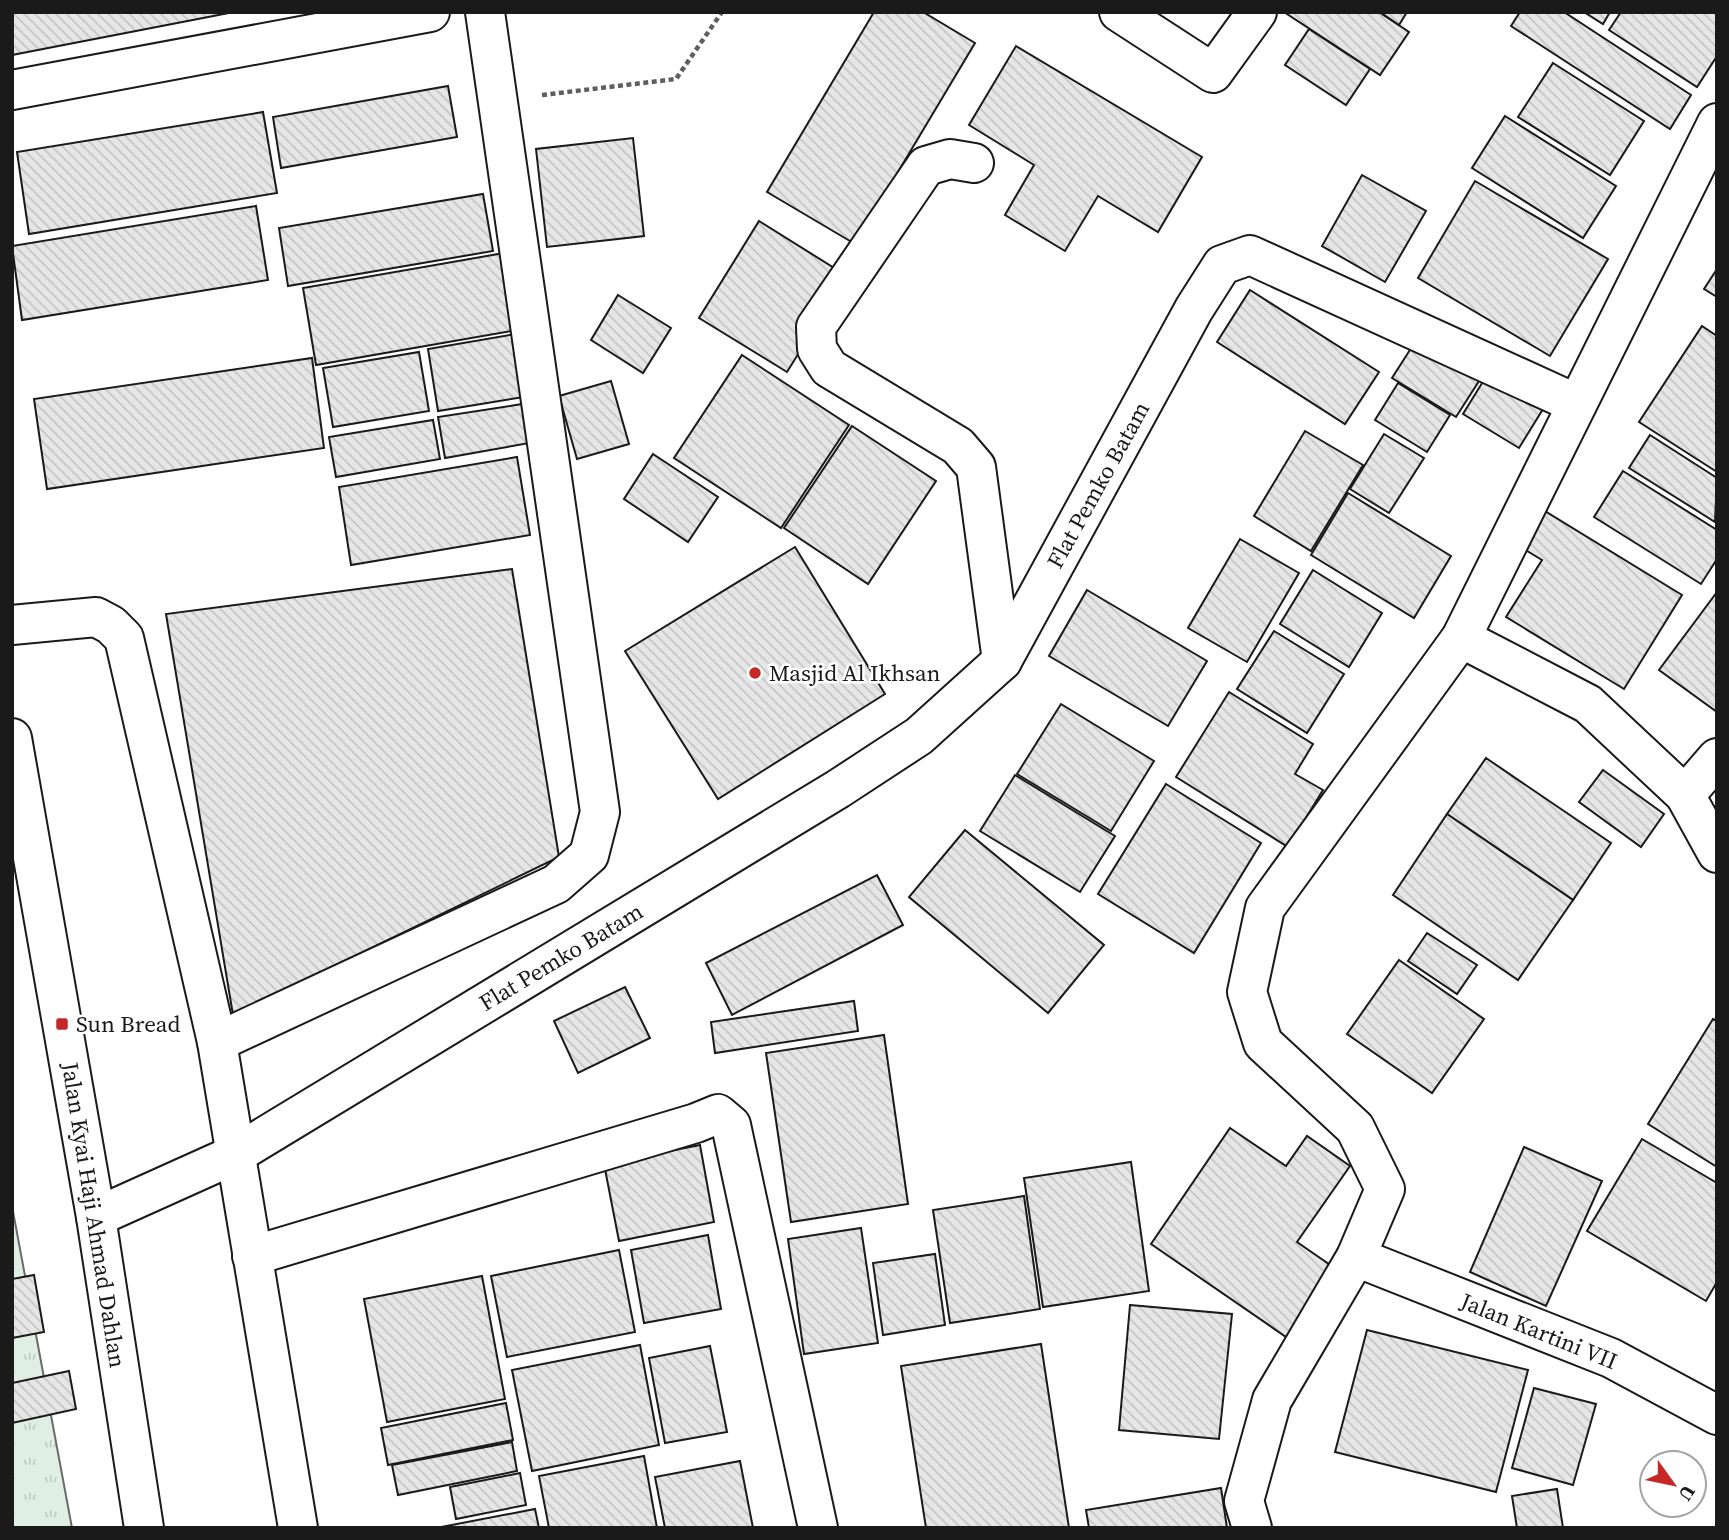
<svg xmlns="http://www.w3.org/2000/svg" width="1729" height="1540" font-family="'Source Serif 4',serif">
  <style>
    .grass { fill: url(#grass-tufts); stroke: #6a6a6a; stroke-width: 2 }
    .building { fill: url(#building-back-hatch); stroke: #1a1a1a; stroke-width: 2 }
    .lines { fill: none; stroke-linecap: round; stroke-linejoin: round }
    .minor-casing { stroke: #1a1a1a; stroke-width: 42 }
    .major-casing { stroke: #1a1a1a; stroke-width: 42 }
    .path { stroke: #5f5f5f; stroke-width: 4.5; stroke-dasharray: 5 3.5; stroke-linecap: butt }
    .minor { stroke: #fff; stroke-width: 38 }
    .major { stroke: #fff; stroke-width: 38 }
    .poi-dot { fill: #c62828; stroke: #fff; stroke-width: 2.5 }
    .labels { text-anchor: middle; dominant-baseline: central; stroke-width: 5; stroke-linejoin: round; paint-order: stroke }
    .street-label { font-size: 23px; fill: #1a1a1a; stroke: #fff }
    .poi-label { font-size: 23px; fill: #1a1a1a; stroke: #fff; text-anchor: start }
  </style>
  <defs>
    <pattern id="grass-tufts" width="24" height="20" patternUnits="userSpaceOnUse" patternTransform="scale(1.75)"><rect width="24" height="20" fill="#e0efe3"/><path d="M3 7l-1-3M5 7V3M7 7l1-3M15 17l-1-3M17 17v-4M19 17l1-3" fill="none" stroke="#c0ccc2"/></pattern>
    <pattern id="building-back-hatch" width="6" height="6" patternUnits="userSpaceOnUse" patternTransform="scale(1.75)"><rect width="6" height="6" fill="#e6e6e6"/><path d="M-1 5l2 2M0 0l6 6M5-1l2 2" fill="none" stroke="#c5c5c5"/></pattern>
  </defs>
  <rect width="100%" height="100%" fill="#fff"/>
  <path class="grass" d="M12 1206 72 1528H12Z"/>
  <g class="building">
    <path d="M12 12H234L12 55Z"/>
    <path d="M874 12H923L975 43 855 244 767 192Z"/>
    <path d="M1284 12H1379L1409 32 1380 75Z"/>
    <path d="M1380 12H1407L1399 25Z"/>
    <path d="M1520 12H1564L1691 95 1670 129 1511 26Z"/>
    <path d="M1584 12H1610L1603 24Z"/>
    <path d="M1621 12H1717V56L1697 87 1609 30Z"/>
    <path d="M1309 29 1370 69 1346 105 1285 65Z"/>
    <path d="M1016 46 1202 157 1158 232 1098 196 1065 251 1005 215 1034 165 969 125Z"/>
    <path d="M1553 63 1644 121 1610 175 1518 117Z"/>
    <path d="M448 86 457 137 281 168 273 117Z"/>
    <path d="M263 112 277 193 29 234 17 152Z"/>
    <path d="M1505 116 1616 186 1583 238 1472 168Z"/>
    <path d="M633 138 644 236 547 247 536 149Z"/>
    <path d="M1362 175 1426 211 1385 282 1322 246Z"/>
    <path d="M1475 181 1608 259 1550 356 1418 278Z"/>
    <path d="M483 194 493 251 288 286 279 228Z"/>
    <path d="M256 206 268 280 22 320 12 246Z"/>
    <path d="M759 221 847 276 787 372 699 318Z"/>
    <path d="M504 253 517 330 316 365 303 288Z"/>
    <path d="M1717 269V297L1704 289Z"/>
    <path d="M1250 290 1379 372 1345 424 1217 342Z"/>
    <path d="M618 295 671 328 643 373 591 340Z"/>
    <path d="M1702 326 1717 336V472L1639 422Z"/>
    <path d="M521 333 530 396 438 411 428 349Z"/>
    <path d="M1415 342 1479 381 1456 417 1392 378Z"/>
    <path d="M419 352 429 411 333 427 323 368Z"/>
    <path d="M742 355 849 425 781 528 674 458Z"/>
    <path d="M312 358 324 448 47 489 34 399Z"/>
    <path d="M1487 375 1543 409 1519 448 1463 414Z"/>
    <path d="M611 381 629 444 577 459 559 396Z"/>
    <path d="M1398 383 1450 415 1427 452 1375 420Z"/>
    <path d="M529 403 535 442 445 458 438 417Z"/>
    <path d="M433 420 440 459 336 477 329 437Z"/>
    <path d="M852 426 936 481 868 584 784 528Z"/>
    <path d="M1305 431 1363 465 1311 551 1254 516Z"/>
    <path d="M1384 434 1424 458 1389 513 1350 489Z"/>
    <path d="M1650 435 1717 478 1715 522 1629 468Z"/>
    <path d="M653 454 718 497 688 542 624 499Z"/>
    <path d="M517 457 530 535 351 565 339 487Z"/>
    <path d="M1623 471 1717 530V559L1701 584 1594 517Z"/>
    <path d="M1348 493 1451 556 1414 618 1311 555Z"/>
    <path d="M1535 505 1682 595 1624 689 1506 617 1542 560 1512 542Z"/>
    <path d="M1240 539 1299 573 1247 662 1188 628Z"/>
    <path d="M795 547 885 694 718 799 625 651Z"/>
    <path d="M512 569 559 857 233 1015 166 614Z"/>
    <path d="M1313 570 1382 613 1349 667 1280 624Z"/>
    <path d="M1087 590 1207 661 1168 726 1049 656Z"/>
    <path d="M1717 592V712L1659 670Z"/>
    <path d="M1274 631 1344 674 1307 733 1237 689Z"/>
    <path d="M1229 692 1313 744 1295 774 1323 790 1288 847 1176 777Z"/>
    <path d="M1061 704 1154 761 1111 831 1017 774Z"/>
    <path d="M1486 758 1611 843 1573 900 1447 814Z"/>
    <path d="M1603 770 1664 814 1641 847 1579 802Z"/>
    <path d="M1015 775 1115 836 1080 892 980 831Z"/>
    <path d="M1166 784 1261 843 1194 953 1098 894Z"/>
    <path d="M1447 814 1573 900 1518 980 1393 895Z"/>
    <path d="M965 830 1104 945 1048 1013 909 897Z"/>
    <path d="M877 875 903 925 732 1015 706 963Z"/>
    <path d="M1427 933 1477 965 1457 994 1408 961Z"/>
    <path d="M1399 960 1484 1019 1432 1093 1347 1034Z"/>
    <path d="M625 987 650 1038 578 1073 554 1021Z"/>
    <path d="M854 1001 858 1031 715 1053 711 1022Z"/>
    <path d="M1713 1019 1717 1021V1167L1648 1124Z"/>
    <path d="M884 1035 908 1204 791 1222 766 1053Z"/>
    <path d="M1230 1128 1286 1166 1307 1136 1350 1166 1297 1242 1336 1269 1289 1339 1151 1244Z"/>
    <path d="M1642 1139 1717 1183V1282L1706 1301 1587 1231Z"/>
    <path d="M700 1145 714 1222 619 1241 604 1164Z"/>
    <path d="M1524 1147 1602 1181 1546 1306 1470 1272Z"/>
    <path d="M1131 1162 1149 1291 1043 1307 1024 1178Z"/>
    <path d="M1024 1196 1040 1309 950 1323 933 1210Z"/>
    <path d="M861 1228 878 1343 804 1354 788 1239Z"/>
    <path d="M708 1235 721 1309 644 1323 631 1250Z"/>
    <path d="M619 1250 635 1332 507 1357 491 1276Z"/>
    <path d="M935 1254 945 1325 883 1335 873 1263Z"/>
    <path d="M34 1275 44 1332 12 1338V1279Z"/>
    <path d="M482 1276 505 1399 387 1422 364 1299Z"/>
    <path d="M1130 1305 1232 1314 1219 1439 1119 1430Z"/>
    <path d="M1367 1330 1528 1370 1496 1492 1335 1452Z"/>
    <path d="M1041 1344 1069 1528H926L901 1366Z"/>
    <path d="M640 1345 659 1445 532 1471 512 1370Z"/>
    <path d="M710 1346 727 1432 665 1443 649 1358Z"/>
    <path d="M69 1371 76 1409 12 1423V1383Z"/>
    <path d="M1534 1388 1596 1404 1573 1485 1512 1468Z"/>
    <path d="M506 1403 513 1440 388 1465 381 1428Z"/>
    <path d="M512 1442 517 1471 398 1495 392 1465Z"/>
    <path d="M644 1456 657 1528H549L539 1476Z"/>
    <path d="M740 1461 753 1528H665L655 1477Z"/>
    <path d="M520 1473 526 1505 456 1519 450 1487Z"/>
    <path d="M1221 1488 1227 1528H1089L1086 1510Z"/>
    <path d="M1557 1489 1563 1528H1517L1512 1496Z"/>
    <path d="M535 1509 539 1528H436Z"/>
  </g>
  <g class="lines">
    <g class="minor-casing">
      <g id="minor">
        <path d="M1119 12 1213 73 1257 12"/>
        <path d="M12 90 430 12"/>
        <path d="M974 163 950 159 926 166 816 327 817 349 829 368 958 446 976 467 1002 661"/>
        <path d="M12 625 96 617 111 625 124 638 217 1042 298 1528"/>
        <path d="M1461 638 1588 704 1685 795 1717 853"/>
        <path d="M1685 795 1717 758"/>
        <path d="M217 1042 556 884 589 855 600 812 485 12"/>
        <path d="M96 1217 236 1154 838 789 919 736 1002 661 1194 309 1222 265 1250 255 1577 404"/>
        <path d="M252 1256 696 1123 718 1114 731 1125 818 1528"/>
        <path d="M1356 1257 1611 1358 1717 1415"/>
        <path d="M1252 1528 1244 1501 1272 1400 1356 1257 1385 1189 1355 1128 1263 1043 1247 992 1265 908 1461 638 1717 123"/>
      </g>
    </g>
    <g class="major-casing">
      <path id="major" d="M12 738 96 1217 144 1528"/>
    </g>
    <path class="path" d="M542 95 676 79 722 12"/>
    <use href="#minor" class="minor"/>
    <use href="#major" class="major"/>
  </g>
  <g class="poi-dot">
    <circle cx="755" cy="673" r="7"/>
    <rect x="55" y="1017" width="14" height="14" rx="3.5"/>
  </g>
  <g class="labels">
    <g class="street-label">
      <text transform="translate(1098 485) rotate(-61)">Flat Pemko Batam</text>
      <text transform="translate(561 957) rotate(-31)">Flat Pemko Batam</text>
      <text transform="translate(94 1215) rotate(81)">Jalan Kyai Haji Ahmad Dahlan</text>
      <text transform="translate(1539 1331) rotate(22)">Jalan Kartini VII</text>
    </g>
    <g class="poi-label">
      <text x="769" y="673">Masjid Al Ikhsan</text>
      <text x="76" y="1024">Sun Bread</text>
    </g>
  </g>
  <rect width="1729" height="1540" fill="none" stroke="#1a1a1a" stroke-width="28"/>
  <g transform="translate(1673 1484) rotate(123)"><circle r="33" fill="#ffffff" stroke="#a3a3a3" stroke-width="2"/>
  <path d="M0-5L12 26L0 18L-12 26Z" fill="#c62828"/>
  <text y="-10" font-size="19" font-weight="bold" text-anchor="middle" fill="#1a1a1a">U</text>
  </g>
</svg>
